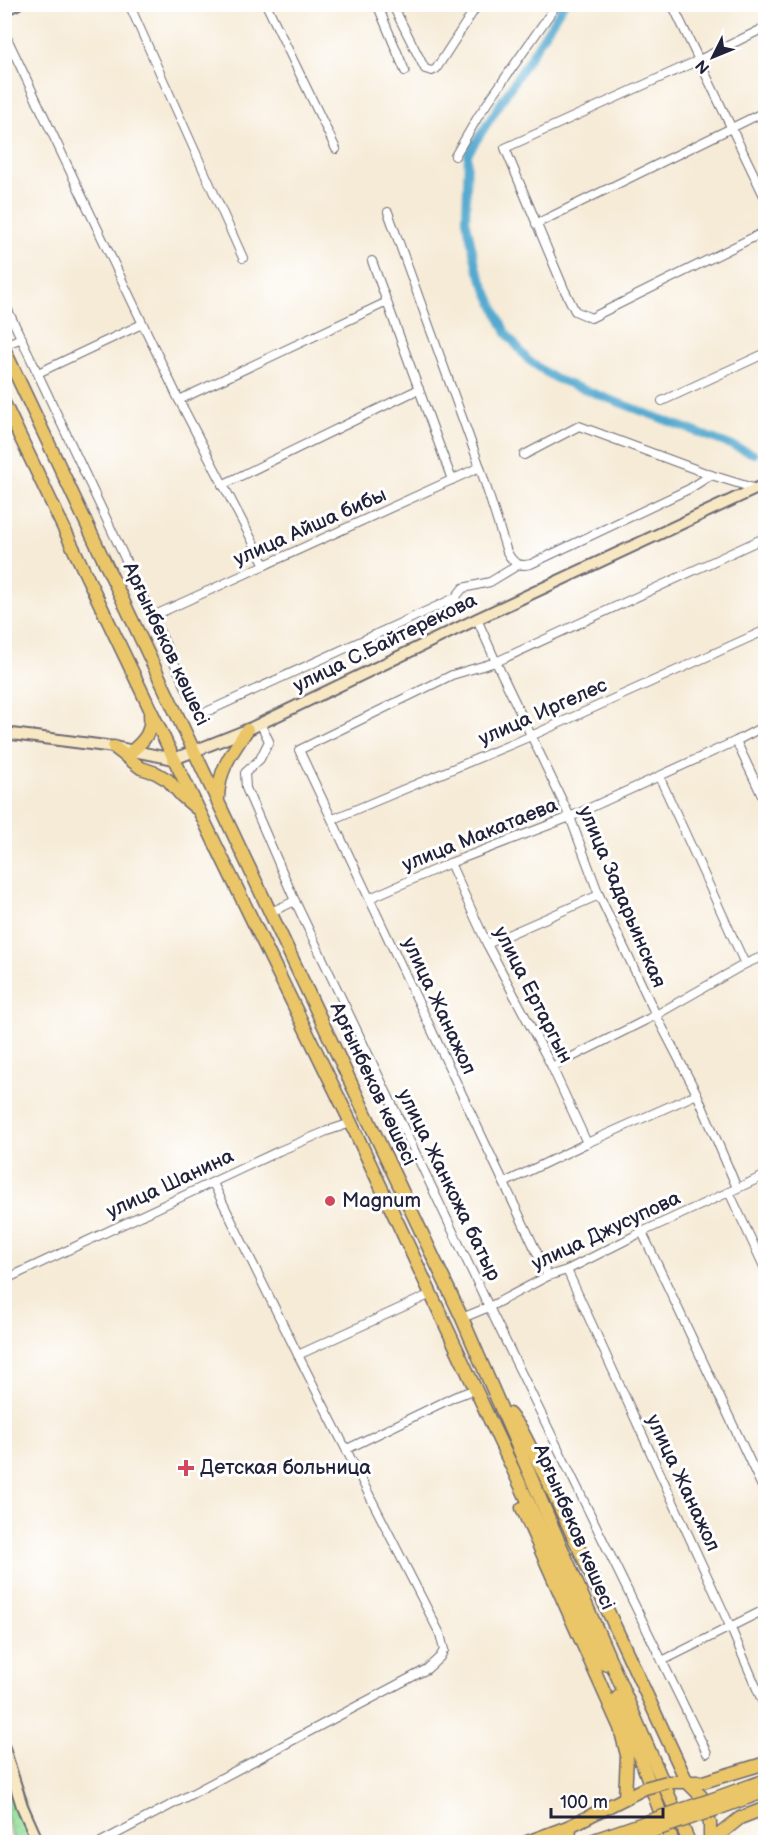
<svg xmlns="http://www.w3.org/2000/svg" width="770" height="1847" font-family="'Balsamiq Sans',sans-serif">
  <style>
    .grass { fill: url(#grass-dots); stroke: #5c816c; stroke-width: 1.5 }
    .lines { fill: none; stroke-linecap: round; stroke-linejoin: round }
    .canal { stroke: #52a9cf; stroke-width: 8 }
    .street-casing { stroke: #6c6872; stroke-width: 10 }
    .secondary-casing { stroke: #6c6872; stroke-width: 14 }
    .primary-casing { stroke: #6c6872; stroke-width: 15 }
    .street { stroke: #fff; stroke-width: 8 }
    .secondary { stroke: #f7e8c3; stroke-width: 10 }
    .primary { stroke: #eac669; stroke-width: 12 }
    .primary-bridge-casing { stroke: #6c6872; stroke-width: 15; stroke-linecap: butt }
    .primary-bridge { stroke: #eac669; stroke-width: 12 }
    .poi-dot { fill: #d1495b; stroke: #fff; stroke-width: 2 }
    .labels { text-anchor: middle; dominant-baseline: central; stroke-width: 6; stroke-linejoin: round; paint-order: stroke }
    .street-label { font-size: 20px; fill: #22223b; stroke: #fff }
    .poi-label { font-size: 20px; fill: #22223b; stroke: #fff; text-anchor: start }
  </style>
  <defs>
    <pattern id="grass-dots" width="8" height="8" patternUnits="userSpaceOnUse" patternTransform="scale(1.5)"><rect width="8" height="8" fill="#95e09c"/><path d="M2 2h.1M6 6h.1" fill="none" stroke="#80c087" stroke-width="1.8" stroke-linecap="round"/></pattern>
  </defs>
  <rect width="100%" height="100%" fill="#fff"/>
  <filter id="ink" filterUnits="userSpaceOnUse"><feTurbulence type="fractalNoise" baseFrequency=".0167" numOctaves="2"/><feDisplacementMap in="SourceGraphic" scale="12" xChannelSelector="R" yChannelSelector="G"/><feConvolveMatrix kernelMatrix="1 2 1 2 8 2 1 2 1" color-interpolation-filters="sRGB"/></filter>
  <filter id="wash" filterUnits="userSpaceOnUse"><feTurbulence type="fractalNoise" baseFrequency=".008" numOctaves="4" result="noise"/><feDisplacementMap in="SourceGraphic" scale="24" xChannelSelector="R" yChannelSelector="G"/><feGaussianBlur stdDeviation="1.35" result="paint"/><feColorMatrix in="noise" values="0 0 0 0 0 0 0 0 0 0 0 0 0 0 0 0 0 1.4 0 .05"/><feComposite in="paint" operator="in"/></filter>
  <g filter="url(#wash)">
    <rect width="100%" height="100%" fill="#f6ebd7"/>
    <path class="grass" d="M4 1734 36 1842H14L5 1812Z"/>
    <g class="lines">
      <path class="canal" d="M564 4 468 154 466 219 477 269 506 333 528 360 554 378 754 454"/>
    </g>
  </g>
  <g filter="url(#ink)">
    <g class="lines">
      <g class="street-casing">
        <g id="street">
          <path d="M129 4 243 258"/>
          <path d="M266 4 336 149"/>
          <path d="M377 4 405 71"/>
          <path d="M392 4 425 69 432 71 436 69 478 4"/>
          <path d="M672 4 766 200"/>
          <path d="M766 27 699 60 505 148 564 289 575 311 591 318 766 231"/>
          <path d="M4 32 179 400 265 565"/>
          <path d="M455 156 479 115 557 4"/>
          <path d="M388 212 480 467 507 552C513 563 518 567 531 564L689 489 711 475"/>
          <path d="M536 224 766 111"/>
          <path d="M372 261 452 480"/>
          <path d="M4 302 196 709 204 713 455 598 463 588 490 582 518 565"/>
          <path d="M4 345 22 338"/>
          <path d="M38 373 142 324"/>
          <path d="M179 400 387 302"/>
          <path d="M662 401 766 353"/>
          <path d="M524 455 579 426 711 475 766 492"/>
          <path d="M222 485 419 389"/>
          <path d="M153 616 480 467"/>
          <path d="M477 619 496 662 570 817 599 895 656 1015 697 1094 737 1188"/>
          <path d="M260 723 269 741 260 759 245 773 246 788 295 901 489 1307 707 1753"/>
          <path d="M736 741 766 804"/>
          <path d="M659 776 745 964"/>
          <path d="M333 819 531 736 766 630"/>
          <path d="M450 863 487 944 552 1067 587 1143"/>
          <path d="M370 898 450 863 570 817 736 741 766 725"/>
          <path d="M271 912 295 901"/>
          <path d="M487 944 599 895"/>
          <path d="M552 1067 656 1015 745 964 766 955"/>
          <path d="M504 1183 587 1143 697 1094"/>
          <path d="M729 1192 766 1271"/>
          <path d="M642 1232 766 1495"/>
          <path d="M567 1270 730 1626 766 1710"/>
          <path d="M548 1276 299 750 452 675 496 662 766 537"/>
          <path d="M4 1280 279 1151 327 1131 351 1123"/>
          <path d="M462 1318 489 1307 548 1276 567 1270 642 1232 766 1175"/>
          <path d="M298 1355 431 1294"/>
          <path d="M347 1449 454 1397 476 1389"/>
          <path d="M662 1661 766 1609"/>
          <path d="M101 1842 427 1669 440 1657 444 1650 440 1634 298 1355 213 1183"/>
        </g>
      </g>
      <g class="secondary-casing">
        <g id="secondary">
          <path d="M4 10 17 4"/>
          <path d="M4 733 114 747 174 759 247 730 477 619 766 484"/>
          <path d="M4 1748 22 1806 38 1842"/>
        </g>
      </g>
      <g class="primary-casing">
        <g id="primary">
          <path d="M4 349 462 1318 689 1842"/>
          <path d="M4 403 174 759 351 1123 604 1664"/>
          <path d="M114 747 141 768 156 773 168 780 182 796 196 808"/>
          <path d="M132 751C145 740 152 732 150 714"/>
          <path d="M218 798C219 769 231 754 247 730"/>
          <path d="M509 1414 521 1429 549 1484 687 1782H703L766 1763"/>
          <path d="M522 1508 620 1728 627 1755 625 1798"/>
          <path d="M618 1697 662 1817 673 1842"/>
          <path d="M667 1782H687L701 1796 710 1823V1842"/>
          <path d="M713 1799 766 1780"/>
          <path d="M717 1809 766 1791"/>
          <path d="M527 1842 570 1826"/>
          <path d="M569 1842 570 1826 645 1788"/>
          <path d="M710 1842 740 1818 766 1808"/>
        </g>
      </g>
      <use href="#street" class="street"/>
      <use href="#secondary" class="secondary"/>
      <use href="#primary" class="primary"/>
      <g class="primary-bridge-casing">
        <g id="primary-bridge">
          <path d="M645 1788 667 1782"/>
          <path d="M588 1842 713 1799"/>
          <path d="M621 1842 717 1809"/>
        </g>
      </g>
      <use href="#primary-bridge" class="primary-bridge"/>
    </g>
  </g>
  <g class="poi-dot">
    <circle cx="330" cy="1201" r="6"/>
    <path d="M183 1459h6v6h6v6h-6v6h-6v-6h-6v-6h6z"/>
  </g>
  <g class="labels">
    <g class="street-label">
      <text transform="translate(310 527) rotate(-24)">улица Айша бибы</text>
      <text transform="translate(385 643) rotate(-26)">улица С.Байтерекова</text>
      <text transform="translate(166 644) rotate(65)">Арғынбеков көшесі</text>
      <text transform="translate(543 712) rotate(-24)">улица Иргелес</text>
      <text transform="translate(480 835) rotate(-22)">улица Макатаева</text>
      <text transform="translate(622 897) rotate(67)">улица Задарьинская</text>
      <text transform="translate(533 995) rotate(63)">улица Ертаргын</text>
      <text transform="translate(439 1006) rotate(65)">улица Жанажол</text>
      <text transform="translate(373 1084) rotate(65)">Арғынбеков көшесі</text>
      <text transform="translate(170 1184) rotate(-25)">улица Шанина</text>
      <text transform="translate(449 1185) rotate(64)">улица Жанкожа батыр</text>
      <text transform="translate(606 1231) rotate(-25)">улица Джусупова</text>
      <text transform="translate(683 1483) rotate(65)">улица Жанажол</text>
      <text transform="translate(574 1527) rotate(67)">Арғынбеков көшесі</text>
    </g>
    <g class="poi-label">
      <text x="342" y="1201">Magnum</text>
      <text x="200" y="1468">Детская больница</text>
    </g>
  </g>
  <rect width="770" height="1847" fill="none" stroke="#fff" stroke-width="24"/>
  <g transform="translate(713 57) rotate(227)" stroke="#ffffff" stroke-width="4.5" paint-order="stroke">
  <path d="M0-4.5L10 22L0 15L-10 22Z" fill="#22223b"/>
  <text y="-9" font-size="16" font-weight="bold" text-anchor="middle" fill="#22223b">N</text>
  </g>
  <path d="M551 1808v9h112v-9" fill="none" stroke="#22223b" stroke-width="3"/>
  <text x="560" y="1808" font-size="18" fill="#22223b" stroke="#ffffff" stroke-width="4.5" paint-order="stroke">100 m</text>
</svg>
